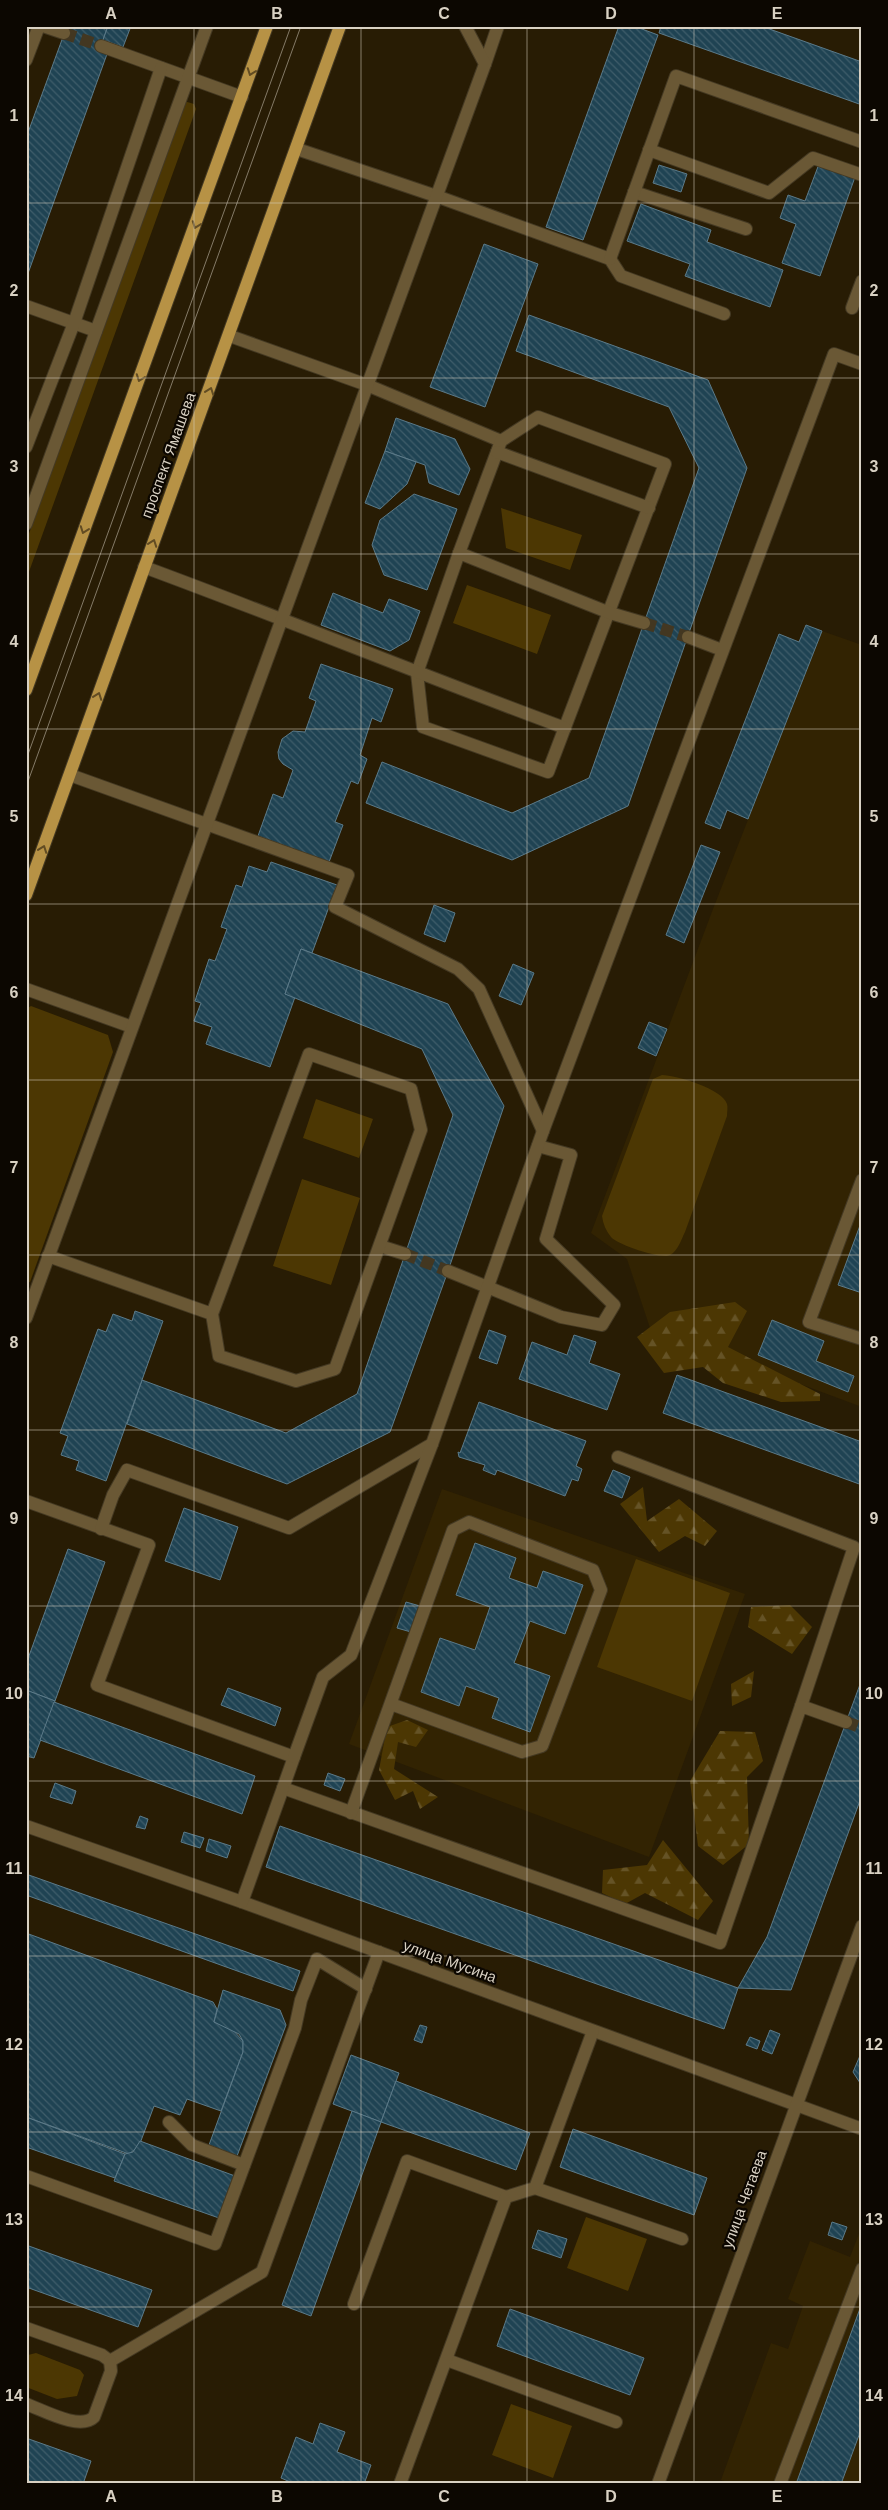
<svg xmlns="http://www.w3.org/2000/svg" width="888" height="2510" font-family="Arial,sans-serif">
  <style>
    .built { fill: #322302 }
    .green { fill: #4c3703 }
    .forest { fill: url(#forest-firs) }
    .building { fill: url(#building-back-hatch); stroke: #5b7a89 }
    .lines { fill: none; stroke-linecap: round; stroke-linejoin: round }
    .minor-tunnel { stroke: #433721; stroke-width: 12; stroke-dasharray: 12 6; stroke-linecap: butt }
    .minor-casing { stroke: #443923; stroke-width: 14 }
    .major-casing { stroke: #443923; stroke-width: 14 }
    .minor { stroke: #6a5835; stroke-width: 12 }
    .major { stroke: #b79245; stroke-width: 12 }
    .tram { stroke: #847a67; stroke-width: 1 }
    .oneway { stroke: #624c23 }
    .grid { fill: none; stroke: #d9d1c3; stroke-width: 1; stroke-opacity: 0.55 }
    .labels { text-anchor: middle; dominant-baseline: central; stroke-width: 4.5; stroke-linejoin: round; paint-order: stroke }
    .street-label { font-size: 15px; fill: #d9d1c3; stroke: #0c0701 }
    .neatline { fill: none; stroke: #d9d1c3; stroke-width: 2 }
    .grid-label { font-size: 16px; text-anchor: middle; font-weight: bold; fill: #d9d1c3 }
  </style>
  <defs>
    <pattern id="forest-firs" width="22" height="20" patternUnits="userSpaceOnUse" patternTransform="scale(1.25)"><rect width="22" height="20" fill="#4c3703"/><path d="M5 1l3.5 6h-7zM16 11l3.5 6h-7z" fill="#655326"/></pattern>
    <pattern id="building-back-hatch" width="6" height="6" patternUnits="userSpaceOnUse" patternTransform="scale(1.25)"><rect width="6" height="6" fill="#1f4353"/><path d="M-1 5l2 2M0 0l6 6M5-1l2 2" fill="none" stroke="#3f5d6a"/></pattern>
  </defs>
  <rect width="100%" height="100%" fill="#281c04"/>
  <g class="built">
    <path d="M822 631 862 645V1407L650 1328 627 1259 591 1233 713 909Z"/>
    <path d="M442 1489 745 1594 649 1857 349 1744Z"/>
    <path d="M862 2226V2484H733L721 2480 771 2343 788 2349 803 2306 788 2299 810 2241 850 2257Z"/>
  </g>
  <g class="green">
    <path d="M184 101 194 104 196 109 26 580V542Z"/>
    <path d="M501 508 582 535 570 570 506 548Z"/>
    <path d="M467 585 551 615 537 654 453 623Z"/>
    <path d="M31 1006 108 1035 113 1052 30 1282 26 1283V1009Z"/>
    <path d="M662 1075C676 1075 723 1089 727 1104 728 1107 727 1112 727 1116L685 1232C681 1240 678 1251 670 1255 662 1260 616 1244 611 1237 606 1231 603 1224 602 1216L653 1079Z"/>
    <path d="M316 1099 373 1119 359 1158 303 1138Z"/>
    <path d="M302 1179 360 1198 331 1285 273 1266Z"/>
    <path d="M636 1559 730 1593 692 1701 597 1667Z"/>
    <path d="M586 2217 647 2239 628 2291 567 2268Z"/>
    <path d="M36 2353 80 2370 84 2375 77 2396 57 2399 26 2387V2360L28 2355Z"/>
    <path d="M511 2404 572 2426 553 2478 492 2455Z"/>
  </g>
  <g class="forest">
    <path d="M735 1302 747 1311 728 1347 820 1394V1401L781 1402 723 1383 703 1367 664 1373 637 1337 670 1312Z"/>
    <path d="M643 1487 647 1521 679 1499 717 1531 705 1546 685 1536 659 1552 620 1504Z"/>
    <path d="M790 1605 812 1627 792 1654 748 1627 751 1607Z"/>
    <path d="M754 1671 751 1697 732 1706 731 1684Z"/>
    <path d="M407 1720 428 1730 416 1747 398 1742 394 1769 438 1797 420 1809 413 1791 395 1800 379 1770 387 1727Z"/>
    <path d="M720 1731 755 1732 763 1761 747 1777 749 1844 723 1865 698 1846 690 1781Z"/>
    <path d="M663 1840 713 1901 698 1920 645 1893 625 1904 602 1893 603 1870 647 1865Z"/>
  </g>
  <g class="building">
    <path d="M67 26H108L99 51 107 54 26 279V138Z"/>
    <path d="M108 26H131L123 47 103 40Z"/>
    <path d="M619 26H634L658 35 583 240 546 227Z"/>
    <path d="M661 26H761L862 62V105L659 33Z"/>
    <path d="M819 164 855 177 820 276 782 263 796 224 780 218 788 195 805 201Z"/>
    <path d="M659 165 687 174 681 192 653 183Z"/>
    <path d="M641 204 711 230 707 242 783 270 770 307 685 276 690 264 627 241Z"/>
    <path d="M484 244 538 264 485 407 430 387Z"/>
    <path d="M529 315 708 380 747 468 628 806 512 860 366 803 382 762 512 813 589 778 699 468 669 407 516 351Z"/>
    <path d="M396 418 455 439 470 469 459 495 429 483 425 465 385 451Z"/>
    <path d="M385 451 416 462 407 484 380 509 365 503Z"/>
    <path d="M414 494 457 509 427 590 384 575 372 545 380 520Z"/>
    <path d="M333 593 383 613 389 599 420 611 409 640 390 651 321 625Z"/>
    <path d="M806 625 822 631 748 819 727 810 720 829 705 823 779 634 799 642Z"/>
    <path d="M321 664 393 689 381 722 372 718 360 755 367 759 358 784 351 781 335 822 343 825 329 862 258 836 273 794 283 798 293 770 283 764 279 759 278 752 282 739 293 731 305 732 316 701 309 698Z"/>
    <path d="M701 845 720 852 684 943 666 935Z"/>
    <path d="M271 862 337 885 312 953 301 949 285 994 295 997 270 1067 206 1044 212 1027 194 1021 201 1003 195 1001 209 959 215 961 227 929 221 927 236 885 242 887 249 866 267 872Z"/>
    <path d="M434 905 455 913 445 942 424 934Z"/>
    <path d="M301 949 448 1004 504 1106 448 1271 390 1432 287 1484 127 1424 142 1380 286 1433 357 1394 453 1115 422 1049 285 994Z"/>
    <path d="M513 964 534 973 521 1005 499 996Z"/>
    <path d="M649 1022 667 1029 656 1056 638 1048Z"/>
    <path d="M862 1220V1293L838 1285Z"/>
    <path d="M135 1311 163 1321 106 1481 76 1470 79 1461 61 1455 68 1436 60 1433 98 1329 106 1332 113 1314 132 1321Z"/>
    <path d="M772 1320 824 1341 816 1361 854 1376 848 1392 758 1355Z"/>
    <path d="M489 1330 506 1336 497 1364 479 1358Z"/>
    <path d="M574 1335 596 1342 589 1363 620 1374 607 1410 519 1379 532 1342 567 1355Z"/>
    <path d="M677 1375 862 1442V1485L663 1413Z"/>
    <path d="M479 1402 586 1441 576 1466 582 1469 578 1481 572 1479 565 1496 497 1470 495 1475 483 1470 485 1465 459 1457 458 1452 460 1453Z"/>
    <path d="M613 1470 630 1477 622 1498 604 1491Z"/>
    <path d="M184 1508 238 1527 220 1580 165 1561Z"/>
    <path d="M475 1543 516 1558 509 1578 537 1588 543 1571 583 1585 565 1634 530 1621 514 1663 550 1676 530 1732 492 1718 499 1698 466 1686 459 1706 421 1692 440 1638 475 1650 490 1607 456 1595Z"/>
    <path d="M68 1549 105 1562 55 1701 26 1690V1664Z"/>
    <path d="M406 1602 420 1606 411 1632 397 1628Z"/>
    <path d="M862 1679V1795L791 1990 738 1988 767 1937Z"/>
    <path d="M228 1688 281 1708 275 1726 221 1705Z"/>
    <path d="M26 1690 55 1701 34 1758 26 1756Z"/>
    <path d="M54 1702 255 1776 242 1814 40 1740Z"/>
    <path d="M328 1773 345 1779 340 1791 324 1785Z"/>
    <path d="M55 1783 76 1791 72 1804 50 1797Z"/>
    <path d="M140 1816 148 1819 145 1829 136 1827Z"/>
    <path d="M280 1826 738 1988 724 2029 266 1867Z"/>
    <path d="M184 1832 204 1838 200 1848 181 1842Z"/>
    <path d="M209 1839 231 1846 227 1858 206 1851Z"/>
    <path d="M26 1874 300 1971 293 1991 26 1895Z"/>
    <path d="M26 1933 213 2002 217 2009 214 2022 232 2029 243 2041V2052L221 2111 187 2099 180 2115 154 2106 139 2146 129 2154 26 2117Z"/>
    <path d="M223 1990 280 2010 286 2025 237 2156 209 2145 243 2052V2041L239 2034 214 2022Z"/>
    <path d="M420 2025 427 2027 422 2043 414 2040Z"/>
    <path d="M770 2030 780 2034 772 2054 762 2050Z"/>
    <path d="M750 2037 760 2041 757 2049 746 2045Z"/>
    <path d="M862 2051V2086L853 2072Z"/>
    <path d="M351 2055 399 2073 381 2122 333 2104Z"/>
    <path d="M396 2081 530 2133 516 2170 381 2122Z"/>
    <path d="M352 2111 381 2122 311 2316 282 2305Z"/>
    <path d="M26 2117 125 2154 115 2178 26 2147Z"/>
    <path d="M573 2129 707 2178 694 2215 560 2167Z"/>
    <path d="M140 2141 235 2176 219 2218 114 2181 125 2154 133 2152Z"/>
    <path d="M832 2222 847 2227 842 2240 828 2235Z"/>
    <path d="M538 2230 567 2239 561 2258 532 2248Z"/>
    <path d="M26 2245 152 2290 138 2327 26 2287Z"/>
    <path d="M862 2303V2427L841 2484H796Z"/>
    <path d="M510 2309 644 2358 630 2395 497 2346Z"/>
    <path d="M320 2423 345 2432 337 2452 371 2465 364 2484H295L281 2478 296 2437 313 2444Z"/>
    <path d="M26 2438 91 2461 83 2484H37L26 2480Z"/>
  </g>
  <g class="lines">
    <g class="minor-tunnel">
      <path d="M64 33 101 46"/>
      <path d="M644 623 688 637"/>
      <path d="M405 1254 448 1271"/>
      <path d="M846 1722 862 1728"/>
    </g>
    <g class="minor-casing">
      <g id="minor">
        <path d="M43 26 64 33"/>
        <path d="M101 46 242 97"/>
        <path d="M26 60 39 26"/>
        <path d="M485 64 498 26"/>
        <path d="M297 149 436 196 610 259 621 276 724 314"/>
        <path d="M649 150 769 193 813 158 862 175"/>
        <path d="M634 192 746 229"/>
        <path d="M610 259 676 76 862 142"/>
        <path d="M26 306 96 331"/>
        <path d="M852 308 862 281"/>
        <path d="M230 336 367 385 501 441"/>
        <path d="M538 417 665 464 548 772 423 727 417 673 459 553 501 441Z"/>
        <path d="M26 447 74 323 161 68"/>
        <path d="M497 452 649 508"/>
        <path d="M26 524 207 26"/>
        <path d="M459 553 610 613 644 623"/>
        <path d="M144 567C285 619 424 676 565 728"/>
        <path d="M688 637 722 650"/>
        <path d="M70 775 348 875 335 907 458 969 479 989 543 1131"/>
        <path d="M26 989 132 1027"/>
        <path d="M862 1180 809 1322 862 1339"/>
        <path d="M380 1246 405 1254"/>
        <path d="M48 1256 212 1314 219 1356 296 1381 335 1369 421 1130 411 1089 309 1054 212 1314"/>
        <path d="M448 1271 561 1317 602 1325 614 1305 546 1239 571 1155 538 1146"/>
        <path d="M26 1318 485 64 465 26"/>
        <path d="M618 1457 854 1547 801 1706"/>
        <path d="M26 1501 149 1545 97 1685 294 1757 283 1788 720 1943 801 1706 846 1722"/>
        <path d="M101 1529 113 1495 127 1470 289 1528 432 1444 543 1131 834 354 862 364"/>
        <path d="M294 1757 323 1677 351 1655 432 1444"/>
        <path d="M351 1813 453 1530 469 1522 593 1570 601 1590 542 1746 522 1752 391 1704"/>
        <path d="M26 1826 242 1902 862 2129"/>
        <path d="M242 1902 283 1788"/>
        <path d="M169 2122 192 2145 244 2165"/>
        <path d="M26 2176 215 2244 295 2028 301 2000 317 1959 366 1989"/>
        <path d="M535 2188 682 2239"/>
        <path d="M354 2304 407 2161 506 2197"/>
        <path d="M26 2328 102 2355 110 2361"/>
        <path d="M447 2360 616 2422"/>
        <path d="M110 2361 262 2272 379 1952"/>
        <path d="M26 2404C43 2410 80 2431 94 2417L111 2371 110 2361"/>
        <path d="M400 2484 506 2197 535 2188 593 2031"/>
        <path d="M658 2484 862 1926"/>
        <path d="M780 2484 862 2269"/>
      </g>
    </g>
    <g class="major-casing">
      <g id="major">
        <path d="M26 690 267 26"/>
        <path d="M26 895 340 26"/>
      </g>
    </g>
    <use href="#minor" class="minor"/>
    <use href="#major" class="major"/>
    <g class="tram">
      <path d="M26 760 291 26"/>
      <path d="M26 787 301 26"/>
    </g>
  </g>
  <defs><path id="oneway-chevron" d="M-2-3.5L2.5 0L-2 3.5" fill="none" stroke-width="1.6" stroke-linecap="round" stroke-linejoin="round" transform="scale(1.25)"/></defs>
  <g class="oneway">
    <use href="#oneway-chevron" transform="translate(251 72) rotate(110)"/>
    <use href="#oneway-chevron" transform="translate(196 225) rotate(110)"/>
    <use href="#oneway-chevron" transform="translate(140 378) rotate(110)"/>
    <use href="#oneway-chevron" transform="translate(210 391) rotate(-70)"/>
    <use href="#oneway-chevron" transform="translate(84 530) rotate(110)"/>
    <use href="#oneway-chevron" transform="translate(153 543) rotate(-70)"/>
    <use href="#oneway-chevron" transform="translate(98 696) rotate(-70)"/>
    <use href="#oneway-chevron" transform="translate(43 849) rotate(-70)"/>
  </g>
  <path class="grid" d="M194 26V2484M361 26V2484M527 26V2484M694 26V2484M26 203H862M26 378H862M26 554H862M26 729H862M26 904H862M26 1080H862M26 1255H862M26 1430H862M26 1606H862M26 1781H862M26 1956H862M26 2132H862M26 2307H862"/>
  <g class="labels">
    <g class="street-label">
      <text transform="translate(168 455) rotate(-70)">проспект Ямашева</text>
      <text transform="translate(450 1961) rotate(20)">улица Мусина</text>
      <text transform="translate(744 2199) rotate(-70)">улица Четаева</text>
    </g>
  </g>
  <rect width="888" height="2510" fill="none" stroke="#0c0701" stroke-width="55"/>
  <rect x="28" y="28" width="832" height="2454" class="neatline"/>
  <g class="grid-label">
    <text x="111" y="19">A</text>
    <text x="277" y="19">B</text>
    <text x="444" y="19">C</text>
    <text x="611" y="19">D</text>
    <text x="777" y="19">E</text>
    <text x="14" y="121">1</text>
    <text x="874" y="121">1</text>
    <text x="14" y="296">2</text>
    <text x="874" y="296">2</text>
    <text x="14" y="472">3</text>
    <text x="874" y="472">3</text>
    <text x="14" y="647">4</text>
    <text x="874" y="647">4</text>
    <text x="14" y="822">5</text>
    <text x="874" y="822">5</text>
    <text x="14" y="998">6</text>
    <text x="874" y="998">6</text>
    <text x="14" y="1173">7</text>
    <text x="874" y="1173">7</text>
    <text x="14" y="1348">8</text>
    <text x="874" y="1348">8</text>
    <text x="14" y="1524">9</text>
    <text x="874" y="1524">9</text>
    <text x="14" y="1699">10</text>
    <text x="874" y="1699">10</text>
    <text x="14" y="1874">11</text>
    <text x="874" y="1874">11</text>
    <text x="14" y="2050">12</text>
    <text x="874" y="2050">12</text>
    <text x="14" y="2225">13</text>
    <text x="874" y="2225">13</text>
    <text x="14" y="2401">14</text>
    <text x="874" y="2401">14</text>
    <text x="111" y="2502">A</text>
    <text x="277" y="2502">B</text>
    <text x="444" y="2502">C</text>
    <text x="611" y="2502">D</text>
    <text x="777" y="2502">E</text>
  </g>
</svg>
